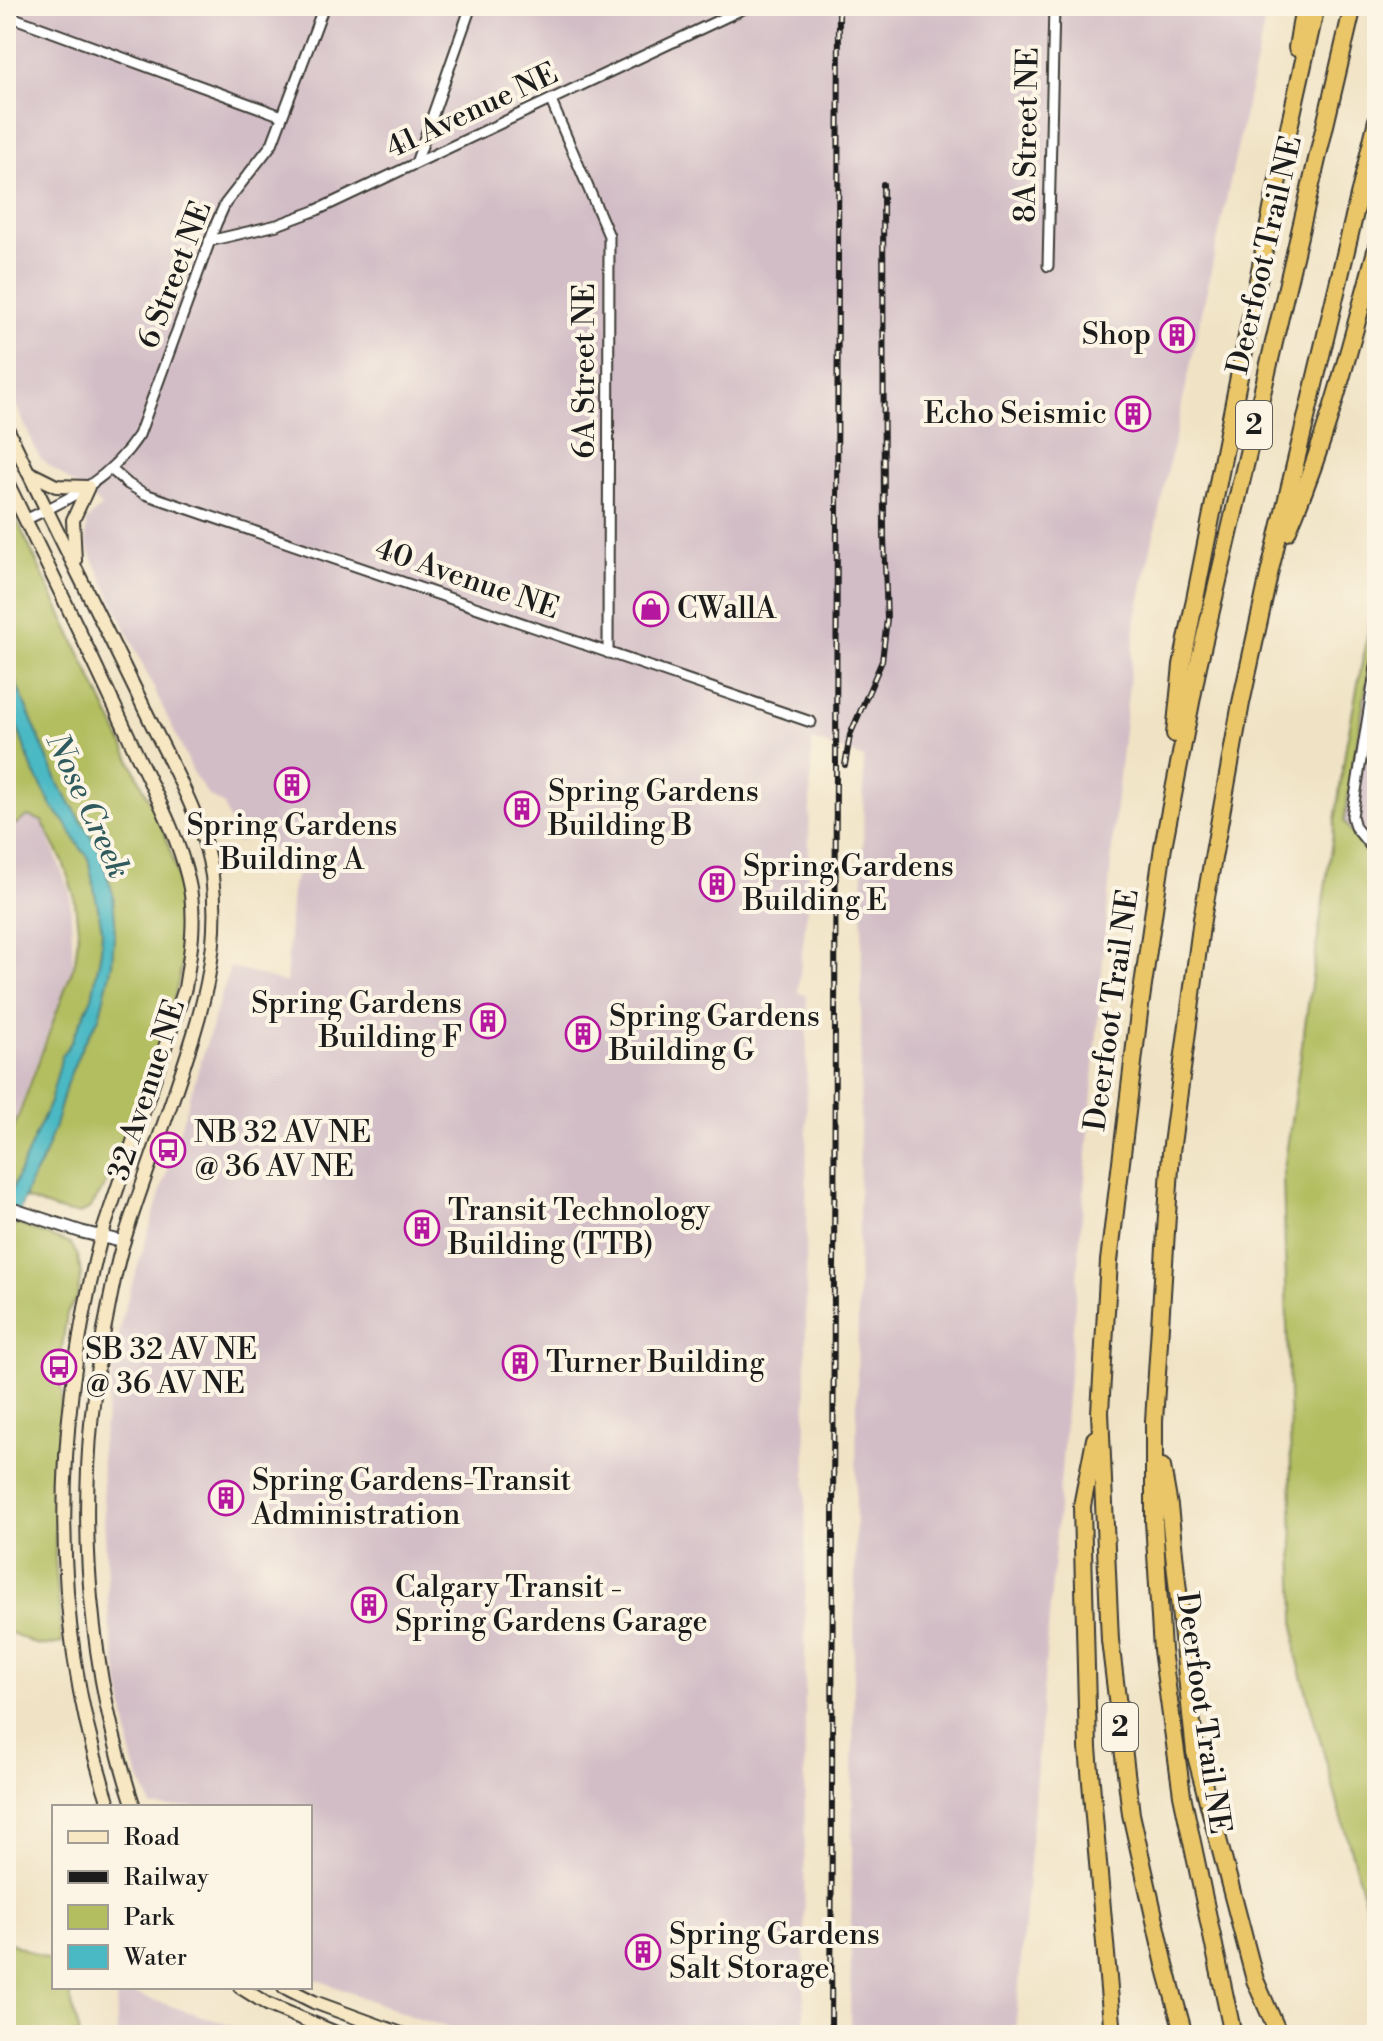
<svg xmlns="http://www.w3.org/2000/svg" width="1383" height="2041" font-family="'Libre Bodoni',serif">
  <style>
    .industrial { fill: #d2bdc6 }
    .green { fill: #b2be60; stroke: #676d3e; stroke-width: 2 }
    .water { fill: #4bb9c4; stroke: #346a70; stroke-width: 2 }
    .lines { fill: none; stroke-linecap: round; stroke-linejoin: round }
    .minor-casing { stroke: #3c3a35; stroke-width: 13 }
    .tertiary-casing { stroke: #3c3a35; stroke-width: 15 }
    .secondary-casing { stroke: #3c3a35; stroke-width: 16 }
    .motorway-casing { stroke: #3c3a35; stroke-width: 20 }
    .minor { stroke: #fff; stroke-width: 9 }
    .tertiary { stroke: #fff; stroke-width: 11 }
    .secondary { stroke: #f7e8c3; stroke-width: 12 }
    .motorway { stroke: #eac669; stroke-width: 16 }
    .rail-casing { stroke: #1c1c1c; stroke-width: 6 }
    .rail { stroke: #fcf5e5; stroke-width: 3; stroke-dasharray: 9; stroke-linecap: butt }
    .labels { text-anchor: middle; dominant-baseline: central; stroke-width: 8; stroke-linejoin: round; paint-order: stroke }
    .shield { fill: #fcf5e5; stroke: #5f5d58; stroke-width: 2 }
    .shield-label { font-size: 28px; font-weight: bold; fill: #1c1c1c }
    .street-label { font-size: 30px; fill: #1c1c1c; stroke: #fcf5e5 }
    .poi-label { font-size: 30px; fill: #1c1c1c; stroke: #fcf5e5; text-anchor: start }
    .water-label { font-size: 32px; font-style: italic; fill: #2f5b5f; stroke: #fcf5e5 }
  </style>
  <rect width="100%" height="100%" fill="#fcf5e5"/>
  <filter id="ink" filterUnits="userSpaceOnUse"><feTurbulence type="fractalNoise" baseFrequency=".0125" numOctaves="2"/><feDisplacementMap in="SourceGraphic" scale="16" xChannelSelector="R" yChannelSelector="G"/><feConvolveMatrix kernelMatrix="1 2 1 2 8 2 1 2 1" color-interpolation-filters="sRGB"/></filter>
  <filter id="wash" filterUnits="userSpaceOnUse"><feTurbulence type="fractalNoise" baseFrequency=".006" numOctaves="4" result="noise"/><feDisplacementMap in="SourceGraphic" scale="32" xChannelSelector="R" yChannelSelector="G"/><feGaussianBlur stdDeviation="1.8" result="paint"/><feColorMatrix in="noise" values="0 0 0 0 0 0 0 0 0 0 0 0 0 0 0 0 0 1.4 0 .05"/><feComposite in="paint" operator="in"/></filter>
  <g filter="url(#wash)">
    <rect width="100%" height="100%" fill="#f0e3c5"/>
    <g class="industrial">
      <path d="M6 6H1268L1136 618 1114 825 1015 2035H871L850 2030 864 758 812 740 807 908 798 992 807 996 804 2035H476L416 2018 310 1977V1807H152L133 1763 109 1622 101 1448 122 1317 230 967 286 983 292 888 304 857 297 854 290 858 272 851 270 842 267 839 253 838 236 843 224 805 209 796 196 778 86 544V521L102 506 40 458 6 384Z"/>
      <path d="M1377 621V870L1344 821Z"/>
      <path d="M28 816 42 820 70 893 73 963 6 1145V825L11 827Z"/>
      <path d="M116 1988 260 2035H117Z"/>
    </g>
    <g class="green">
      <path d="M6 497 161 825C175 859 184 894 184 931 184 951 181 972 176 991 167 1026 110 1205 82 1213 66 1217 22 1196 6 1191V1150L75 962 77 945 78 929 74 895 63 862 42 821 28 816 11 827 6 825Z"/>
      <path d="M1377 585V621L1344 821 1377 870V1944L1296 1654 1283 1175 1346 746Z"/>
      <path d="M6 1220 71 1244 78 1256 81 1275 77 1298 67 1313 59 1368 62 1392 57 1458 55 1558 62 1643C29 1650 34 1640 6 1631Z"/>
      <path d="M6 1941 54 1962V1987H68L79 2035H6Z"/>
    </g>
    <path class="water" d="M6 659 59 785 99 849 113 894 115 921 112 964 99 1018 83 1044 67 1082 55 1126 42 1161 30 1182 6 1247V1203L50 1102 62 1056 71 1042 92 998 101 950 102 929 88 857 79 846 65 822 53 808 32 768 6 695Z"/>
  </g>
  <g filter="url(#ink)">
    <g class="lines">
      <g class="minor-casing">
        <g id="minor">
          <path d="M6 15 282 116"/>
          <path d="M551 101 609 236 608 653"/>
          <path d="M416 163 471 6"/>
          <path d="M209 241 277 225 317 210 749 6"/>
          <path d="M1048 266 1054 6"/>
          <path d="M112 470 128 484 145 494 811 722"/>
          <path d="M25 520C72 498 110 479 139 435L216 224 225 204 272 144 324 6"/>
          <path d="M1377 660 1352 816 1355 827 1377 854"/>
        </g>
      </g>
      <g class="tertiary-casing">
        <path id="tertiary" d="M6 1207 82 1232 124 1242"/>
      </g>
      <g class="secondary-casing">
        <g id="secondary">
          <path d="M6 426C52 523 101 618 147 714 171 765 204 819 212 876 222 953 200 1017 176 1089 159 1139 140 1189 124 1240 115 1268 111 1297 105 1325 74 1485 83 1653 134 1807"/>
          <path d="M28 472 56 486 88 487 73 520 75 561"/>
          <path d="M6 480C49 568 92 656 132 744 152 788 177 832 188 879 197 915 191 952 185 988L101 1237C53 1424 48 1622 110 1807"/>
          <path d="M240 1987 267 2004 341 2035"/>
          <path d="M284 1987 314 2002 404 2035"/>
        </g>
      </g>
      <g class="motorway-casing">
        <g id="motorway">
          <path d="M1297 48 1304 6"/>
          <path d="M1287 532C1327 441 1351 343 1377 247"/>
          <path d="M1175 734 1182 665 1282 159 1316 6"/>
          <path d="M1095 1439 1082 1506 1088 1748 1113 2035"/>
          <path d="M1162 1467 1169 1506 1195 1752 1255 1980 1279 2035"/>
          <path d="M1184 2035 1165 1965 1131 1814 1110 1640 1100 1412 1109 1261 1139 1013 1163 847 1198 666 1353 6"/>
          <path d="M1233 2035 1182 1795 1162 1650 1154 1522V1421L1171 1152 1202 919 1241 703 1270 570 1377 120"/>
        </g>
      </g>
      <use href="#minor" class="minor"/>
      <use href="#tertiary" class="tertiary"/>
      <use href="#secondary" class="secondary"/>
      <use href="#motorway" class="motorway"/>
      <g class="rail-casing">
        <g id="rail">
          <path d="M845 765 850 735 882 661 887 619 884 537 883 184"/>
          <path d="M831 2035 839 6"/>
        </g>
      </g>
      <use href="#rail" class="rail"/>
    </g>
  </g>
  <defs>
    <g id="building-ring" transform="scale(1.8)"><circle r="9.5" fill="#fcf5e5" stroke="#b5179e" stroke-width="1.5"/><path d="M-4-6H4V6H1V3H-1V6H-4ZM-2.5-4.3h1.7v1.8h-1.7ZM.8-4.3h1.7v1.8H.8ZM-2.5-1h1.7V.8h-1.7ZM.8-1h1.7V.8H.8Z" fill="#b5179e"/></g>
    <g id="shop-ring" transform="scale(1.8)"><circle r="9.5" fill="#fcf5e5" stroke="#b5179e" stroke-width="1.5"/><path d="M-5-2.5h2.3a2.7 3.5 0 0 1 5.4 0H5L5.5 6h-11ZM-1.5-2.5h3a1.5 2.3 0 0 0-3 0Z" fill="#b5179e"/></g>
    <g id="bus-ring" transform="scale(1.8)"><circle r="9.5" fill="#fcf5e5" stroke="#b5179e" stroke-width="1.5"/><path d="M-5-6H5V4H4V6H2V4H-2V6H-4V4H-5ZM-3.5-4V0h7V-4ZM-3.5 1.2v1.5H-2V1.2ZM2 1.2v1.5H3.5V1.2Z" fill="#b5179e"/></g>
  </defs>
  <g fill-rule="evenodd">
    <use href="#building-ring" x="1177" y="335"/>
    <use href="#building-ring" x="1133" y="414"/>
    <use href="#shop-ring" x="651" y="609"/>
    <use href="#building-ring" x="292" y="785"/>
    <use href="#building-ring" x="522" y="809"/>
    <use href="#building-ring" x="717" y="884"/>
    <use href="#building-ring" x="488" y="1021"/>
    <use href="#building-ring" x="583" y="1034"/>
    <use href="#bus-ring" x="168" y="1150"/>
    <use href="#building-ring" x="422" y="1228"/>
    <use href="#building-ring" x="520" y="1363"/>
    <use href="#bus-ring" x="59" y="1367"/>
    <use href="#building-ring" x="226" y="1498"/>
    <use href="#building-ring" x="369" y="1605"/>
    <use href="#building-ring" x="643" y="1952"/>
  </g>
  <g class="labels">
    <g class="shield">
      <rect x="1236" y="401" width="36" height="48" rx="6"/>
      <rect x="1102" y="1703" width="36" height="48" rx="6"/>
    </g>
    <g class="shield-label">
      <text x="1254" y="425">2</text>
      <text x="1120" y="1727">2</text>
    </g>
    <g class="street-label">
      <text transform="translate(472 111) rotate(-25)">41 Avenue NE</text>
      <text transform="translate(1027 135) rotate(-89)">8A Street NE</text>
      <text transform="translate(1265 255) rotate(-77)">Deerfoot Trail NE</text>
      <text transform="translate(175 275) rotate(-69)">6 Street NE</text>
      <text transform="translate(585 371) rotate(-90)">6A Street NE</text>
      <text transform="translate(467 579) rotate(19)">40 Avenue NE</text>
      <text transform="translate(1112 1010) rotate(-82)">Deerfoot Trail NE</text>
      <text transform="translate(147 1090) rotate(-72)">32 Avenue NE</text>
      <text transform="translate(1203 1713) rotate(82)">Deerfoot Trail NE</text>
    </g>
    <g class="poi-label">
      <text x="1151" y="335" text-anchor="end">Shop</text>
      <text x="1107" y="414" text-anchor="end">Echo Seismic</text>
      <text x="677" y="609">CWallA</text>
      <text x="548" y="792">Spring Gardens<tspan x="548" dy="34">Building B</tspan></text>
      <text x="292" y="826" text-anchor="middle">Spring Gardens<tspan x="292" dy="34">Building A</tspan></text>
      <text x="743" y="867">Spring Gardens<tspan x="743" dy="34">Building E</tspan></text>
      <text x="462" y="1004" text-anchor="end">Spring Gardens<tspan x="462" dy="34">Building F</tspan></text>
      <text x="609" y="1017">Spring Gardens<tspan x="609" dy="34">Building G</tspan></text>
      <text x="194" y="1133">NB 32 AV NE<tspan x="194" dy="34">@ 36 AV NE</tspan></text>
      <text x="448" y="1211">Transit Technology<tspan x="448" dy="34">Building (TTB)</tspan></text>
      <text x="85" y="1350">SB 32 AV NE<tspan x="85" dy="34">@ 36 AV NE</tspan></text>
      <text x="546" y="1363">Turner Building</text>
      <text x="252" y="1481">Spring Gardens-Transit<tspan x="252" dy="34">Administration</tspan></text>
      <text x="395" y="1588">Calgary Transit -<tspan x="395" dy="34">Spring Gardens Garage</tspan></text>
      <text x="669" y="1935">Spring Gardens<tspan x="669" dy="34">Salt Storage</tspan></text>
    </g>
    <g class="water-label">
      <text transform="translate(88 806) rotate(65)">Nose Creek</text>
    </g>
  </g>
  <rect width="1383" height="2041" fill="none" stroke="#fcf5e5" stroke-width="32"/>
  <rect x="52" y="1805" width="260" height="184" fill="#fcf5e5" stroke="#a29e95" stroke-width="2"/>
  <rect x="68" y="1831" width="40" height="12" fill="#f7e8c3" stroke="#a29e95" stroke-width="2"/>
  <text x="124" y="1845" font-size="24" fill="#1c1c1c">Road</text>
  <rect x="68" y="1871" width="40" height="12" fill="#1c1c1c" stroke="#a29e95" stroke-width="2"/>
  <text x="124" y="1885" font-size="24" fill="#1c1c1c">Railway</text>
  <rect x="68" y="1905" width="40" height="24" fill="#b2be60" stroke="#a29e95" stroke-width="2"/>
  <text x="124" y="1925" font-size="24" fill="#1c1c1c">Park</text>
  <rect x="68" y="1945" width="40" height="24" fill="#4bb9c4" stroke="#a29e95" stroke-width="2"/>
  <text x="124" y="1965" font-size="24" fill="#1c1c1c">Water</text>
</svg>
